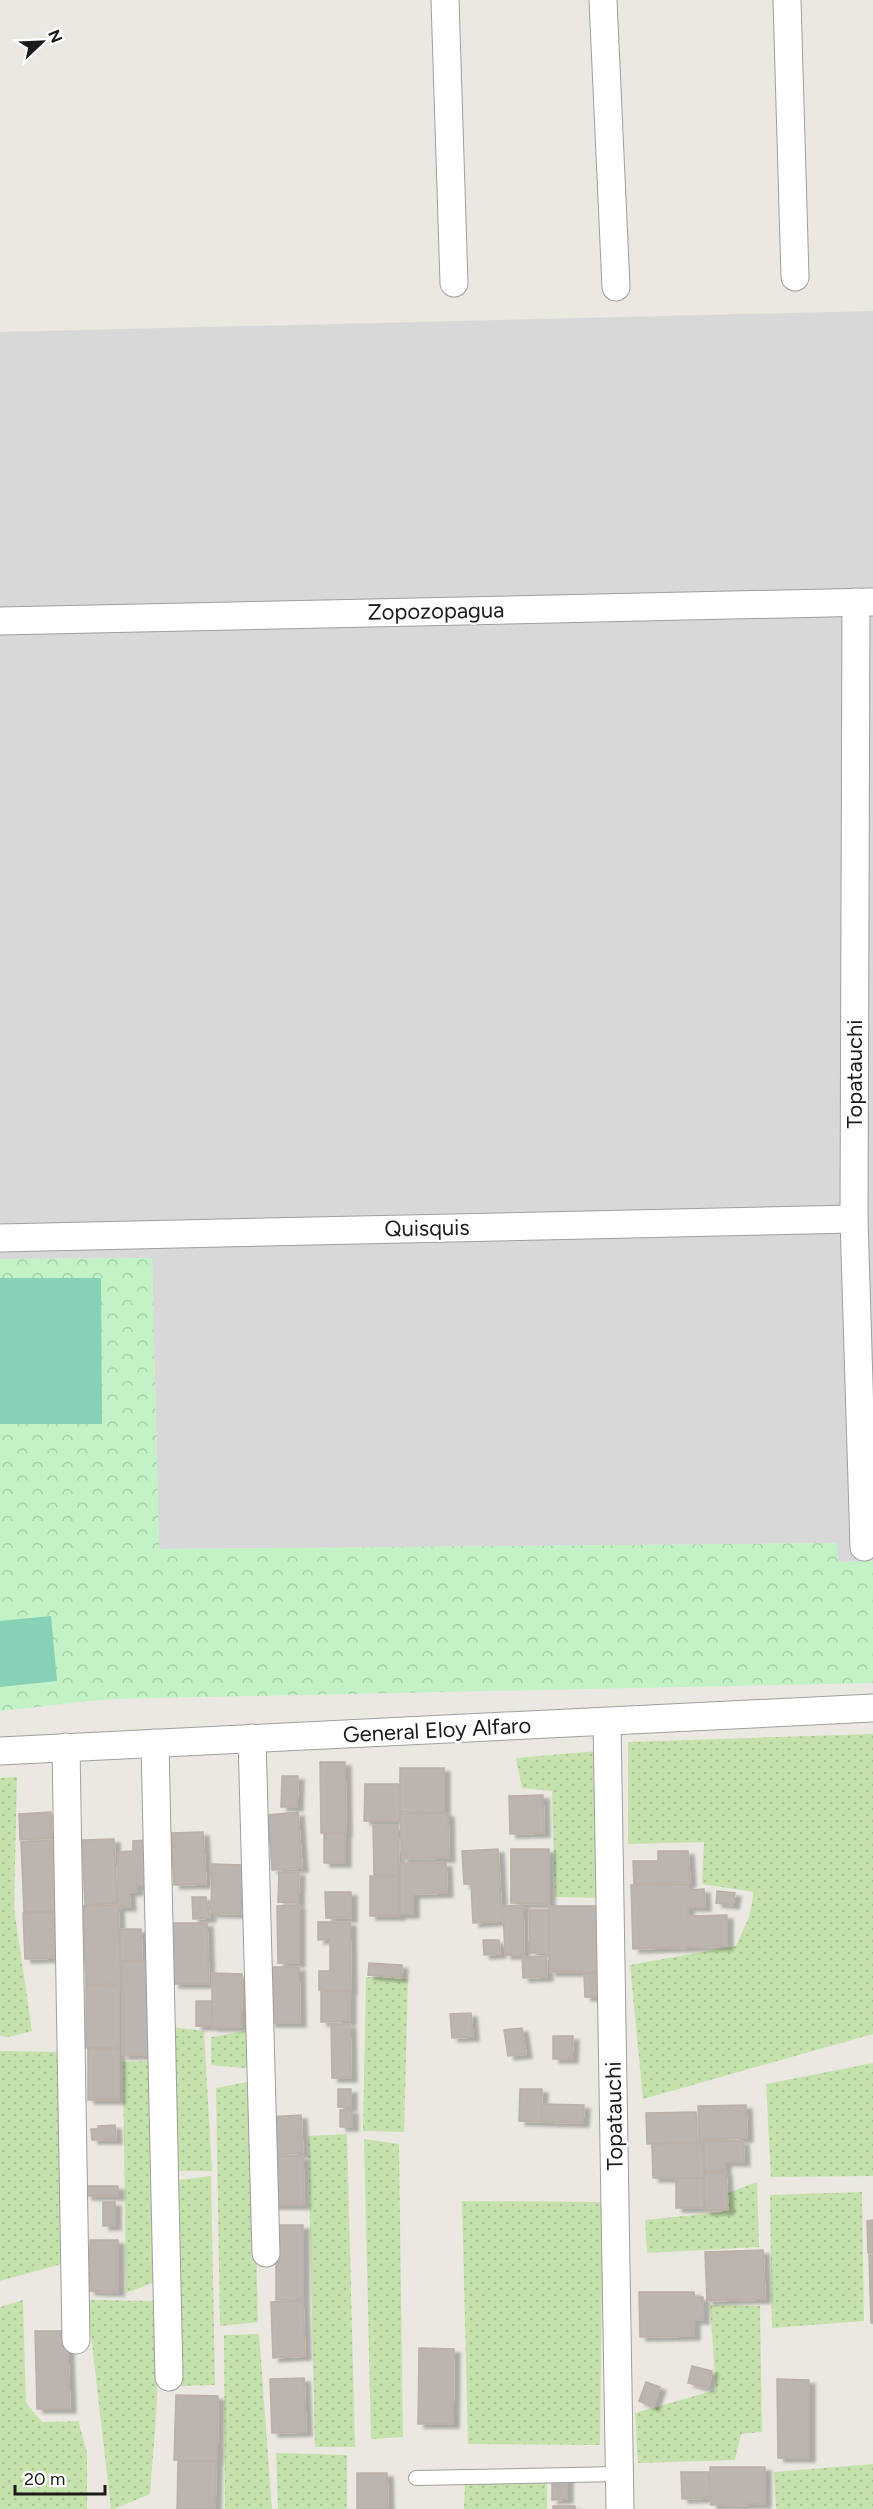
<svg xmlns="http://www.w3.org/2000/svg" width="873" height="2509" font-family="Figtree,sans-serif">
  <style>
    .residential { fill: #d9d8d8 }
    .grass { fill: url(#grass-dots) }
    .park { fill: url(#park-crowns) }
    .pitch { fill: #87d2b6 }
    .building { fill: #bbb4af; stroke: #bbafa6; stroke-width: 1.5; filter: url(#shadow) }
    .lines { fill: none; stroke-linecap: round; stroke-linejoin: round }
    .lane-casing { stroke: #9f9f9f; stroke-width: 16 }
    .street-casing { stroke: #9f9f9f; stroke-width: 29 }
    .lane { stroke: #fff; stroke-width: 14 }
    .street { stroke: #fff; stroke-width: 27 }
    .labels { text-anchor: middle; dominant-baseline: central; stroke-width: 4.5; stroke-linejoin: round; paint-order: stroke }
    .street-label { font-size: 22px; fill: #1b1b1b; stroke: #fff }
  </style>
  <defs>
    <pattern id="grass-dots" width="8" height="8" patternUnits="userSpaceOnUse" patternTransform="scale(1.5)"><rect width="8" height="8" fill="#c5e1ac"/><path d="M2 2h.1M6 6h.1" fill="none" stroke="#a9c093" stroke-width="1.8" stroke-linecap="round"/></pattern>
    <pattern id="park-crowns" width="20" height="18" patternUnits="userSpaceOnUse" patternTransform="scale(1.5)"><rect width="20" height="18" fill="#c2f2c6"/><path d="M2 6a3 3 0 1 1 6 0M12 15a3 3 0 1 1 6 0" fill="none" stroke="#a6cfaa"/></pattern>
    <filter id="shadow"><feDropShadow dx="6" dy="4" stdDeviation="1.5" flood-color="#0004"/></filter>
  </defs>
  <rect width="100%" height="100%" fill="#ebe8e1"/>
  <path class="residential" d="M873 311V1561L838 1562 836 1543 159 1549 152 1258 0 1259V332Z"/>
  <g class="grass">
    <path d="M873 1734V2034L643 2099 630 1965 736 1946 749 1917 754 1892 702 1884 704 1842 628 1844V1742Z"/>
    <path d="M598 1751 600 1898 555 1897 552 1791 522 1788 516 1758Z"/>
    <path d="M17 1777 14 1908 32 2031 8 2037 0 2036V1778Z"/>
    <path d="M366 1977 408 1979 404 2132 363 2131Z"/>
    <path d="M173 2027 204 2031 212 2171H179Z"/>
    <path d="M252 2030 255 2069 211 2065V2037Z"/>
    <path d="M0 2051 60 2052 65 2263 0 2281Z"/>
    <path d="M154 2061 160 2280 126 2293 123 2062Z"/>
    <path d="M873 2063V2176L771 2177 766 2084Z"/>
    <path d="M252 2081 258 2322 220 2326 216 2088Z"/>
    <path d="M347 2134 355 2447H315L308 2136Z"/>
    <path d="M364 2139 399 2144 403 2437 371 2439Z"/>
    <path d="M211 2176 215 2385 181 2386 178 2180Z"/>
    <path d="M757 2182 759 2247 647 2253 645 2220 723 2212 728 2193Z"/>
    <path d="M862 2192 864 2321 772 2328 770 2195Z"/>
    <path d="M462 2201 603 2202 600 2445 468 2444Z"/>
    <path d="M23 2300 26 2403 42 2422 78 2421 87 2452V2509H0V2307Z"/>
    <path d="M87 2300 158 2301 157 2403 150 2494 114 2509H111Z"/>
    <path d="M710 2305 760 2306 762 2432 741 2434 735 2460 638 2463 635 2413 716 2390Z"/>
    <path d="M259 2334 272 2509H225L224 2335Z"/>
    <path d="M276 2453 347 2455V2509H278Z"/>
    <path d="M873 2464V2509H776L774 2472Z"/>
    <path d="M547 2483V2509H464L465 2484Z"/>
  </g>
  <path class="park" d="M152 1258 159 1549 837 1543 838 1562 873 1561V1683L109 1699 0 1711V1259Z"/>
  <g class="pitch">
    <path d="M0 1278H101L102 1424H0Z"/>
    <path d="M51 1616 57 1681 0 1687V1621Z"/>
  </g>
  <g class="building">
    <path d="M320 1762H345L346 1833H321Z"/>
    <rect x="400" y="1768" width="44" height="44"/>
    <path d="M282 1776H298L297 1807H281Z"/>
    <path d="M365 1784H399L400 1821H364Z"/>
    <path d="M543 1795 544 1833 510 1834 509 1796Z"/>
    <path d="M51 1812 52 1838 20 1840 19 1814Z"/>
    <path d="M298 1812 302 1868 272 1870 268 1815Z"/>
    <path d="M448 1813 449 1858 402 1859 400 1814Z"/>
    <path d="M373 1825H398L399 1875H374Z"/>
    <path d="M203 1832 206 1884 174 1885 171 1833Z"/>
    <rect x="324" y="1834" width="21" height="29"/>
    <path d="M114 1839 117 1903 85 1905 82 1840Z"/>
    <path d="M54 1840 57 1911 24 1912 21 1842Z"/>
    <path d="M147 1840 148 1885H137V1891L129 1892 130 1907H118V1852L133 1851V1841Z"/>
    <path d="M498 1849 502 1921 473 1923 471 1884H464L462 1851Z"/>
    <path d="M511 1849H549V1904L511 1903Z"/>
    <path d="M658 1851H688L690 1882 634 1884 633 1861H658Z"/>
    <path d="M400 1863H446L447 1893 413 1894V1914H400Z"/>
    <path d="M212 1864 242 1865 241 1914 211 1913Z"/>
    <path d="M279 1872H299L298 1903 278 1902Z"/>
    <path d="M370 1876 399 1877V1916H370Z"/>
    <path d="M688 1884V1890L704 1889 705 1907H688V1916L727 1915V1946L633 1949 631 1885Z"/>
    <path d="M717 1891 735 1893 733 1905 716 1903Z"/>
    <path d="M325 1892H351V1918H326Z"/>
    <path d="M192 1897H206L210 1918 193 1919Z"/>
    <path d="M118 1905 121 1984 86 1985 83 1906Z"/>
    <path d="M299 1905V1963H278L277 1906Z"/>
    <path d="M523 1905 524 1955H505L503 1906Z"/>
    <path d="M549 1906H597L599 1972H550Z"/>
    <path d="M529 1910H548L549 1953H530Z"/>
    <path d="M55 1912 56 1958 25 1959 23 1913Z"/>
    <path d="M318 1922H350L351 1990H319V1971H330V1939L318 1940Z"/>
    <path d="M172 1923H207L209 1984H173Z"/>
    <path d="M120 1929H141L142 1961H120Z"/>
    <path d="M483 1940H499L500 1954 484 1955Z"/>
    <path d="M546 1956 547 1977 523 1978 522 1957Z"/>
    <path d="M122 1962H154L155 2055H122Z"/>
    <path d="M369 1963 402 1965 401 1978 368 1975Z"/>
    <path d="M270 1967H299L300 2023H270Z"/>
    <path d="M212 1973 242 1974 241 2027H212Z"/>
    <path d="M584 1973H599L600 1997H585Z"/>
    <rect x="86" y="1986" width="33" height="62"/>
    <path d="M321 1991H350V2021L321 2022Z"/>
    <path d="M196 2001H212L211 2026H196Z"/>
    <path d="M471 2013 473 2037 452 2038 450 2014Z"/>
    <path d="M331 2024H350L351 2078H332Z"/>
    <path d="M522 2028 526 2054 508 2056 504 2030Z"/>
    <path d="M553 2036H573L572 2059H553Z"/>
    <rect x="88" y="2049" width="31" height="51"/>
    <rect x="338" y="2089" width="13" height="18"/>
    <path d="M520 2089H542L541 2122 519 2121Z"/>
    <path d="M543 2104 584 2105 583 2123 542 2122Z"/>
    <path d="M746 2105 747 2138 699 2140 698 2106Z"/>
    <rect x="340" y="2110" width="12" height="17"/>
    <path d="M696 2112 697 2142 647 2144 646 2113Z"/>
    <path d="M301 2115 303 2153 269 2155 267 2117Z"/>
    <path d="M115 2125 116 2140H92L91 2129H98V2126Z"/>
    <path d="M704 2141H743L744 2162H725V2171H704Z"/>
    <path d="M703 2143 704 2178H653L652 2144Z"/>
    <path d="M270 2156H303L304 2205H271Z"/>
    <path d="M726 2172 728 2210 705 2211 704 2173Z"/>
    <path d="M676 2178H703L704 2208H676Z"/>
    <rect x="86" y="2186" width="32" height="10"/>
    <rect x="103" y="2202" width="12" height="24"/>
    <path d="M873 2220V2253H868L867 2221Z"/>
    <rect x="276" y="2225" width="27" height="75"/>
    <path d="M90 2240H118V2292L89 2291Z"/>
    <path d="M763 2250 765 2299 707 2301 705 2252Z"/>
    <path d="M869 2255H873V2323H871Z"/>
    <path d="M639 2292H694V2297H703V2320H694V2336L640 2337Z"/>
    <path d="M303 2301 305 2356 273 2358 271 2302Z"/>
    <path d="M35 2331H67L70 2409H37Z"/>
    <path d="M419 2348 454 2349 453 2424H418Z"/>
    <path d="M692 2366 712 2371 708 2388 688 2383Z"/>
    <path d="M304 2378 306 2432 272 2433 270 2379Z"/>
    <path d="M777 2379 809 2380V2458H778Z"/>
    <path d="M646 2382 660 2387 653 2407 639 2401Z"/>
    <path d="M176 2395 218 2396 217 2461 174 2460Z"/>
    <path d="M178 2461 216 2462 215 2509H177Z"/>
    <path d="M710 2467H765V2504L711 2505Z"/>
    <path d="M681 2472H709V2498L682 2499Z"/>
    <path d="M357 2473H387L388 2509H357Z"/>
    <path d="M567 2477V2499L552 2500V2478Z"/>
    <rect x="553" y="2506" width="22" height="3"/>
  </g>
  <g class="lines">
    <g class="lane-casing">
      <path id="lane" d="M416 2478 619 2474"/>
    </g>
    <g class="street-casing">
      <g id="street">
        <path d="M445 0 454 283"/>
        <path d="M603 0 616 287"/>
        <path d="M787 0 795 277"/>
        <path d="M856 602 854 1219 864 1547"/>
        <path d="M0 621 872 602"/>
        <path d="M0 1238 854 1219"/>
        <path d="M607 1722 620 2509"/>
        <path d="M252 1738 266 2253"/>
        <path d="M155 1743 169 2377"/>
        <path d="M66 1747 76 2340"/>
        <path d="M0 1751 873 1708"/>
      </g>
    </g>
    <use href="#lane" class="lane"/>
    <use href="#street" class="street"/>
  </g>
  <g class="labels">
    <g class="street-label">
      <text transform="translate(436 611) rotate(-1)">Zopozopagua</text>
      <text transform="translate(854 1074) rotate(-90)">Topatauchi</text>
      <text transform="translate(427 1228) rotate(-1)">Quisquis</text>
      <text transform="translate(437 1730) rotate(-3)">General Eloy Alfaro</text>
      <text transform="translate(614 2116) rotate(-91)">Topatauchi</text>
    </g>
  </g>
  <g transform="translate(42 42) rotate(67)" stroke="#ffffff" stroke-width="4.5" paint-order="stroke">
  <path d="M0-4.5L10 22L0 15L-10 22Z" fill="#1b1b1b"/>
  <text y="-9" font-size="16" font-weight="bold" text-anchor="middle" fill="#1b1b1b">N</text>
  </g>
  <path d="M15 2485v9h90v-9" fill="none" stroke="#1b1b1b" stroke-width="3"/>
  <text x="24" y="2485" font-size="18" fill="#1b1b1b" stroke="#ffffff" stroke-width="4.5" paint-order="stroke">20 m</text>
</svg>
